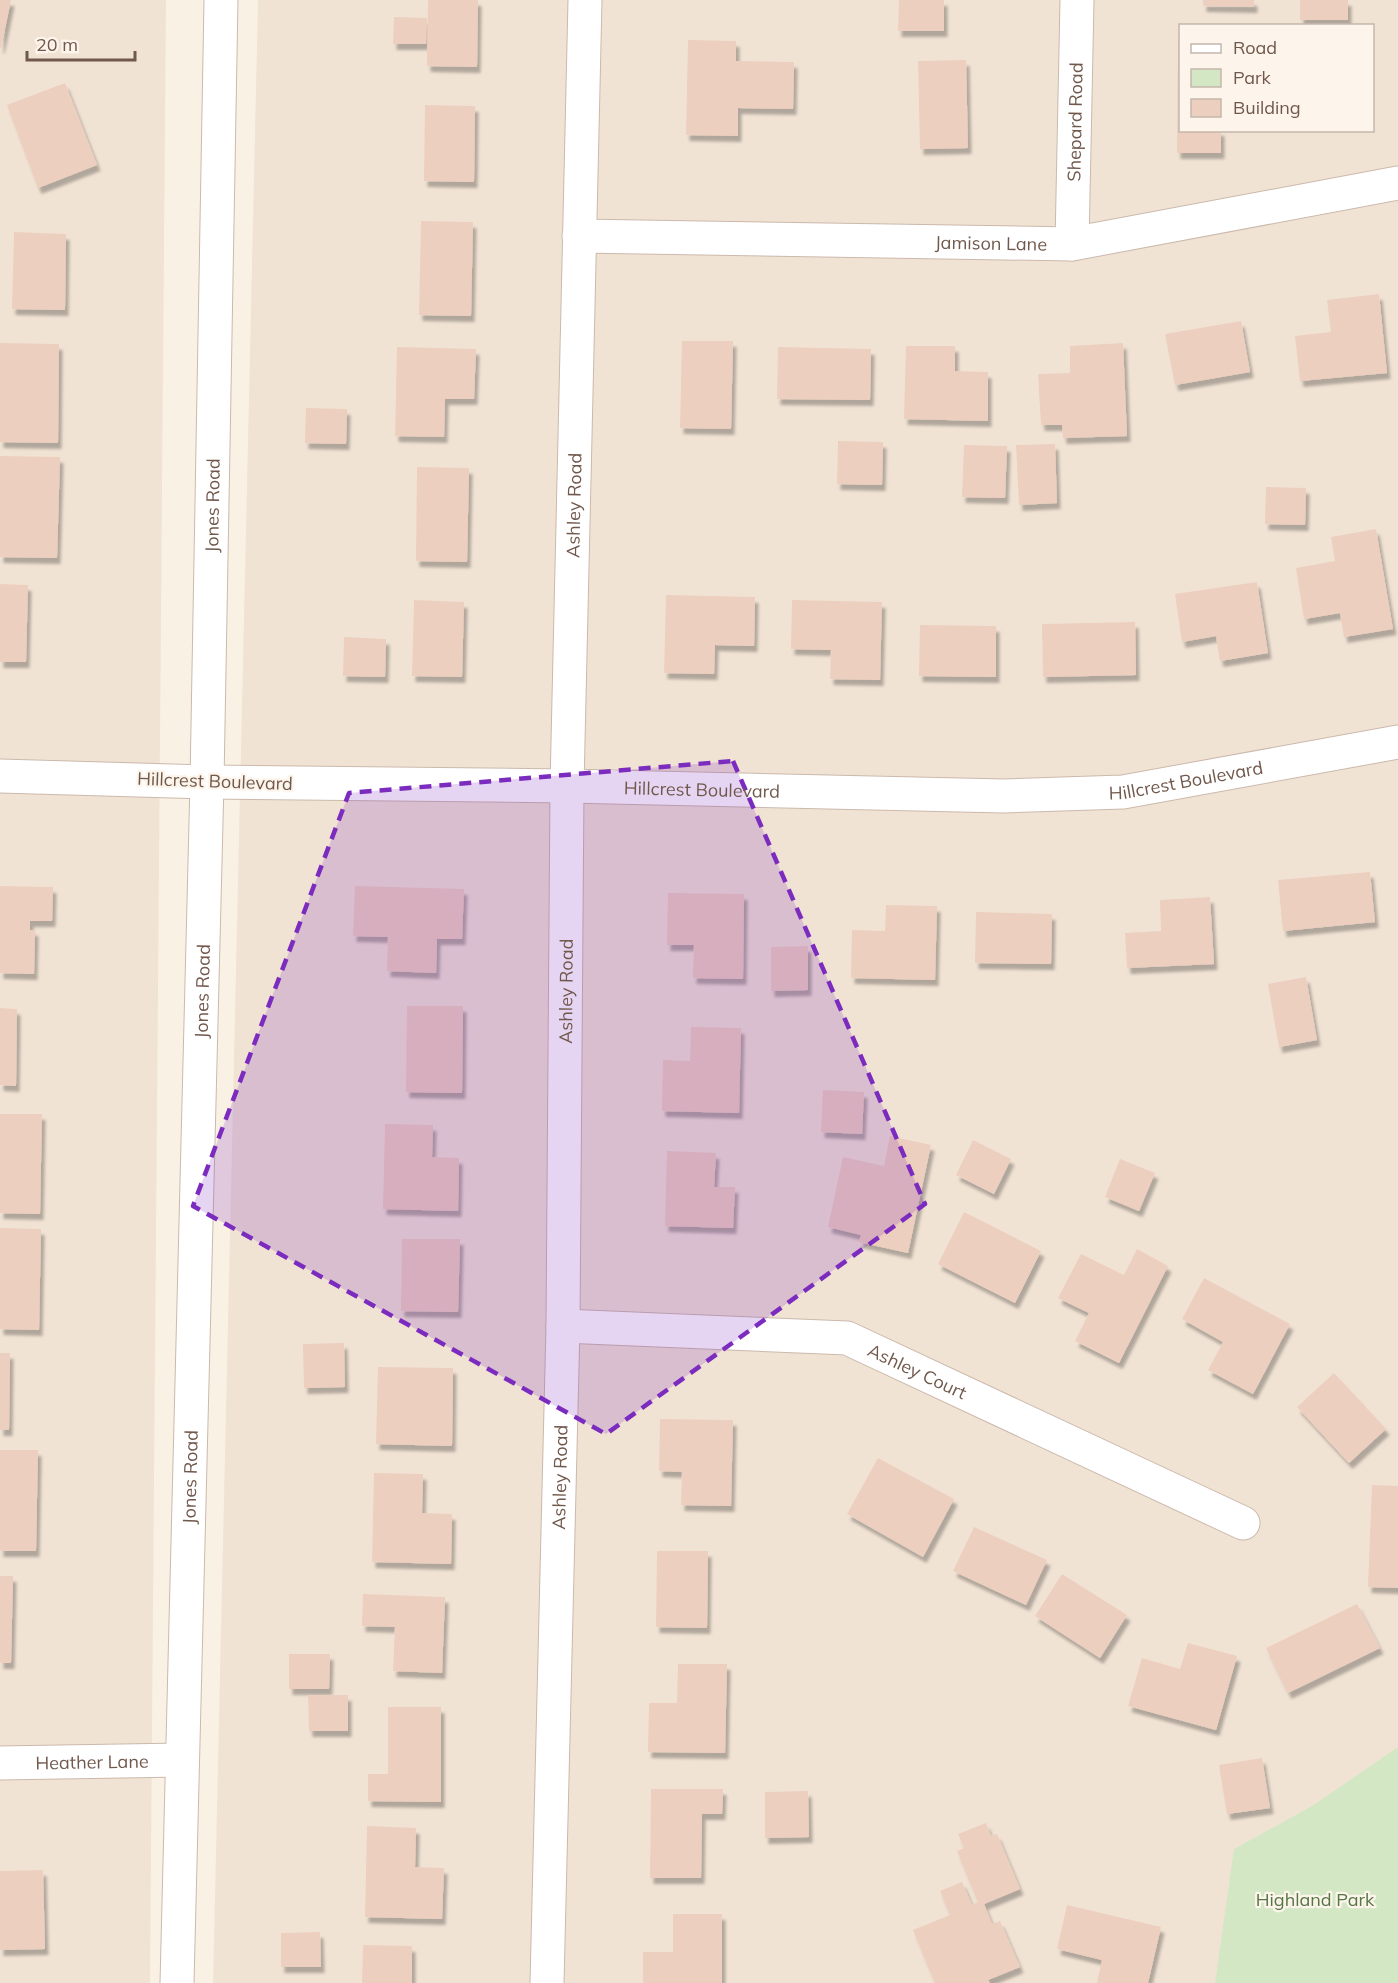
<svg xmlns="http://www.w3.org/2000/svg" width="1398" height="1983" font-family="Mulish,sans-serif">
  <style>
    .residential { fill: #f1e3d4; fill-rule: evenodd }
    .green { fill: #d4e7c5 }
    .building { fill: #edcfbf; filter: url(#shadow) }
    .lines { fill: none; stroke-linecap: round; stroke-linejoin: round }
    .minor-casing { stroke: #cbb9ac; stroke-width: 35 }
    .tertiary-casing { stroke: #cbb9ac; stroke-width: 35 }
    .minor { stroke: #fff; stroke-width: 33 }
    .tertiary { stroke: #fff; stroke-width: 33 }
    .marked { fill: #7b2cbf; fill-opacity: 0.2; stroke: #7b2cbf; stroke-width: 4.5; stroke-dasharray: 12 8; stroke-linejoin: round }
    .labels { text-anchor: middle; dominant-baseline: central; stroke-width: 4.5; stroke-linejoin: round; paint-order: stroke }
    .street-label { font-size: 18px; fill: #71584c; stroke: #fdf5eb }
    .park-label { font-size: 18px; fill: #567645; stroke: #fdf5eb }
  </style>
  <defs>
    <filter id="shadow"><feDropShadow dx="3.5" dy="6" stdDeviation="1.5" flood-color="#0004"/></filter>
  </defs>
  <rect width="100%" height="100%" fill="#faf1e5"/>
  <g class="residential">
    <path d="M0 0H166L150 1983H0Z"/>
    <path d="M258 0H1398V1983H213ZM1180 26H1372V130H1180Z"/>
  </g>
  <path class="green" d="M1398 1747V1983H1215L1234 1849 1312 1806Z"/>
  <g class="building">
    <path d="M0 0H11L1 48H0Z"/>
    <path d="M428 0H478L477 67 427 66Z"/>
    <path d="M899 0H944V31H898Z"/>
    <path d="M1203 0H1254V7L1203 6Z"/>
    <rect x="1300" y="0" width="48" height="20"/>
    <path d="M394 17 427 18 426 44H393Z"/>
    <path d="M688 40 736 41V61L794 62 793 109 738 108V136L686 135Z"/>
    <path d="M1178 40H1180V130H1221V153H1177Z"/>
    <path d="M966 60 968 148 920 149 918 61Z"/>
    <path d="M65 83 97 165 38 188 7 105Z"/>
    <path d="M425 105 475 106 474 182 424 181Z"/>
    <path d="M421 221 473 222 471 316 419 315Z"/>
    <path d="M14 232 66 234 65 310 12 309Z"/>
    <path d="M1379 294 1387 373 1300 381 1295 336 1331 332 1327 300Z"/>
    <path d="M1241 321 1250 372 1175 385 1165 334Z"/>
    <path d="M682 341H733L731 429 680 428Z"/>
    <path d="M0 343 59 344 58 443 0 442Z"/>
    <path d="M1123 343 1127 436 1063 438 1062 425H1041L1038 374 1070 373V346Z"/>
    <path d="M906 346H955V371L988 372V421L904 419Z"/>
    <path d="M397 347 476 349 474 399H445L444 437 395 436Z"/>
    <path d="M778 347 871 349 870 400 777 399Z"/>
    <path d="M306 408 347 409 346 444 305 443Z"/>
    <path d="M838 441 883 442 882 485 837 484Z"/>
    <path d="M1055 444 1057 503 1019 505 1016 445Z"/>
    <path d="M964 445 1007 446 1005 498 962 497Z"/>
    <path d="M0 456 60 457 57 558 0 557Z"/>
    <path d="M417 467 469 468 467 562 416 561Z"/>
    <path d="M1266 487 1306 488 1305 525 1265 524Z"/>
    <path d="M1376 529 1393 629 1344 637 1340 613 1304 619 1296 568 1335 561 1331 537Z"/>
    <path d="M1257 582 1268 653 1220 661 1216 636 1182 642 1175 594Z"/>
    <path d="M0 584 28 585 26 662H0Z"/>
    <path d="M666 595 755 597 754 646 715 645 714 674 664 673Z"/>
    <path d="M414 600 464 602 462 677 412 676Z"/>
    <path d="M792 600 882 602 880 680 830 679 831 650 791 649Z"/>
    <path d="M1135 622 1136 675 1043 677 1042 624Z"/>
    <path d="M920 625 996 626V677L919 676Z"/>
    <path d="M344 637 386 639 385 677 343 676Z"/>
    <path d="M1370 872 1375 922 1283 931 1278 880Z"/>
    <path d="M0 886 53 887 52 921H30V930H35L34 974 0 973Z"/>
    <path d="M355 886 464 889 462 939H437L436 973 387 971 388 937 353 936Z"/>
    <path d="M668 893 744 894 743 979 693 978 694 945H667Z"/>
    <path d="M1210 897 1214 964 1127 968 1125 933 1161 931 1160 900Z"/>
    <path d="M886 905 937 906 935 980 851 978 852 930 885 931Z"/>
    <path d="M976 912 1052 914 1051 964 975 963Z"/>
    <path d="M808 946V990L771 991V947Z"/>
    <path d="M1306 977 1317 1040 1279 1047 1268 984Z"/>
    <path d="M407 1006H463L462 1093 406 1092Z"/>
    <path d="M0 1008 17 1009 16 1086 0 1085Z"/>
    <path d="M691 1027 741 1028 739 1113 662 1111 663 1060 690 1061Z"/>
    <path d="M823 1090 864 1092 862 1134 821 1132Z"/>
    <path d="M0 1114H42L40 1214 0 1213Z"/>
    <path d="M385 1124 433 1125 432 1157 459 1158 458 1211 383 1209Z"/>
    <path d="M890 1136 931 1145 908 1253 859 1242 861 1235 828 1227 843 1157 884 1166Z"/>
    <path d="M973 1140 1011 1159 994 1194 956 1175Z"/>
    <path d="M667 1151 716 1153 714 1187H735L733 1228 665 1226Z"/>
    <path d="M1120 1159 1155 1173 1139 1211 1105 1197Z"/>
    <path d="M964 1212 1041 1251 1015 1303 938 1264Z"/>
    <path d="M0 1228 41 1229 39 1330 0 1329Z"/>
    <path d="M402 1239H460L458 1312 401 1311Z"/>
    <path d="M1137 1249 1168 1266 1119 1363 1075 1341 1089 1313 1058 1298 1081 1254 1124 1275Z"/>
    <path d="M1204 1278 1290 1324 1253 1394 1208 1370 1223 1342 1182 1319Z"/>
    <path d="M344 1343 345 1387 304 1388 303 1344Z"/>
    <path d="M0 1353H10L9 1430H0Z"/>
    <path d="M378 1367 453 1368 452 1446 376 1444Z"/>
    <path d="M1334 1373 1386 1429 1349 1463 1297 1407Z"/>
    <path d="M660 1419 733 1420 731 1506 681 1505 682 1472 659 1471Z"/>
    <path d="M0 1450H38L36 1551H0Z"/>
    <path d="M878 1458 954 1499 923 1557 847 1514Z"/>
    <path d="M374 1473 423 1474 422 1513 452 1514 451 1564 372 1562Z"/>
    <path d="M1372 1485 1398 1486V1588L1368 1587Z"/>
    <path d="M974 1527 1047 1560 1026 1605 953 1571Z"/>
    <path d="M657 1551H708L707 1628 656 1627Z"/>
    <path d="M1062 1574 1127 1615 1100 1658 1035 1616Z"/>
    <path d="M0 1576H13L11 1663H0Z"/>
    <path d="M363 1594 445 1597 442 1673 393 1671 395 1627 362 1626Z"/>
    <path d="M1357 1604 1380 1648 1288 1693 1266 1648Z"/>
    <path d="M1188 1643 1237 1656 1216 1730 1128 1706 1142 1658 1180 1669Z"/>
    <path d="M289 1654H330L329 1689H289Z"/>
    <path d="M678 1664H727L725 1753 648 1752 649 1703H677Z"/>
    <path d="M308 1695H348V1731H309Z"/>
    <path d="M388 1707H441V1802L368 1801V1774H388Z"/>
    <path d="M1262 1758 1270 1808 1227 1814 1219 1765Z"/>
    <path d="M651 1789H723L722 1814H702L701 1878H650Z"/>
    <path d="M808 1791 809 1837 765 1838V1792Z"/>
    <path d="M986 1823 991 1836 997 1834 1020 1889 984 1904 992 1924 1000 1921 1020 1967 988 1980 990 1983H935L913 1930 950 1915 940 1891 962 1882 972 1905 978 1902 957 1851 964 1848 958 1834Z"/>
    <path d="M367 1826 416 1828 415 1867 444 1868 442 1919 365 1917Z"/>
    <path d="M43 1870 45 1949 0 1950V1871Z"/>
    <path d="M1067 1905 1161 1927 1148 1983H1097L1102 1960 1057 1949Z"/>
    <path d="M673 1914H722V1983H643V1952H673Z"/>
    <path d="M320 1932 321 1967H281V1933Z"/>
    <path d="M363 1945 412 1946V1983H362Z"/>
  </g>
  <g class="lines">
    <g class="minor-casing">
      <g id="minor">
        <path id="s1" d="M579 236 1072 244 1398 183"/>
        <path id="s2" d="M1072 244 1077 0"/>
        <path d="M0 776 207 782"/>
        <path id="s3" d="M563 1326 847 1338 1243 1523"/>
        <path id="s4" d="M0 1763 182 1760"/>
        <path id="s5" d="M547 1983 563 1326 567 786 585 0"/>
      </g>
    </g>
    <g class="tertiary-casing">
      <g id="tertiary">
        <path id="s6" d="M207 782 567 786 1004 796 1123 792 1398 742"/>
        <path id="s7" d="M177 1983 207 782 221 0"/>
      </g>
    </g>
    <use href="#minor" class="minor"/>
    <use href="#tertiary" class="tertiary"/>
  </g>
  <path class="marked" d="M733 761 925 1204 606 1434 193 1206 349 793Z"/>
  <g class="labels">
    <g class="street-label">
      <text stroke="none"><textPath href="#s2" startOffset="122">Shepard Road</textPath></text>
      <text stroke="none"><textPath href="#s1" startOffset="412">Jamison Lane</textPath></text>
      <text stroke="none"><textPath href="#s7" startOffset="1478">Jones Road</textPath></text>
      <text stroke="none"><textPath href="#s5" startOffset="1478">Ashley Road</textPath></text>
      <text stroke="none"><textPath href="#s6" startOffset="980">Hillcrest Boulevard</textPath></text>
      <text transform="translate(215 781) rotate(2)">Hillcrest Boulevard</text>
      <text stroke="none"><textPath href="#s6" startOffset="495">Hillcrest Boulevard</textPath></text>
      <text stroke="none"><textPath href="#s7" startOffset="992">Jones Road</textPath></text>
      <text stroke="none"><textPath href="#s5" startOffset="992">Ashley Road</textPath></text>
      <text stroke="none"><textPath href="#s3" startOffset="362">Ashley Court</textPath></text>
      <text stroke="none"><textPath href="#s7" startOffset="506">Jones Road</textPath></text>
      <text stroke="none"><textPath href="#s5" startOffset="506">Ashley Road</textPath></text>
      <text stroke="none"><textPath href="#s4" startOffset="92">Heather Lane</textPath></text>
    </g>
    <g class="park-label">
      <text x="1315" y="1899">Highland Park</text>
    </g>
  </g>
  <rect x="1179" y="24" width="195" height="108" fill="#fdf5eb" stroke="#c5b6ab" stroke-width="1.5"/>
  <rect x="1191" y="44" width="30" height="9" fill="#ffffff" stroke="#c5b6ab" stroke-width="1.5"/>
  <text x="1233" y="54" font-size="18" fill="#71584c">Road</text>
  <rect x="1191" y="69" width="30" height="18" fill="#d4e7c5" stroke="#c5b6ab" stroke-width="1.5"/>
  <text x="1233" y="84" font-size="18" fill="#71584c">Park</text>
  <rect x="1191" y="99" width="30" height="18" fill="#edcfbf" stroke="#c5b6ab" stroke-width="1.5"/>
  <text x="1233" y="114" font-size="18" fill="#71584c">Building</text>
  <path d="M27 51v9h108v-9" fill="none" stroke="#71584c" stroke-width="3"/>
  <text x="36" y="51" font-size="18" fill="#71584c" stroke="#fdf5eb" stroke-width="4.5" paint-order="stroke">20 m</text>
</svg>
